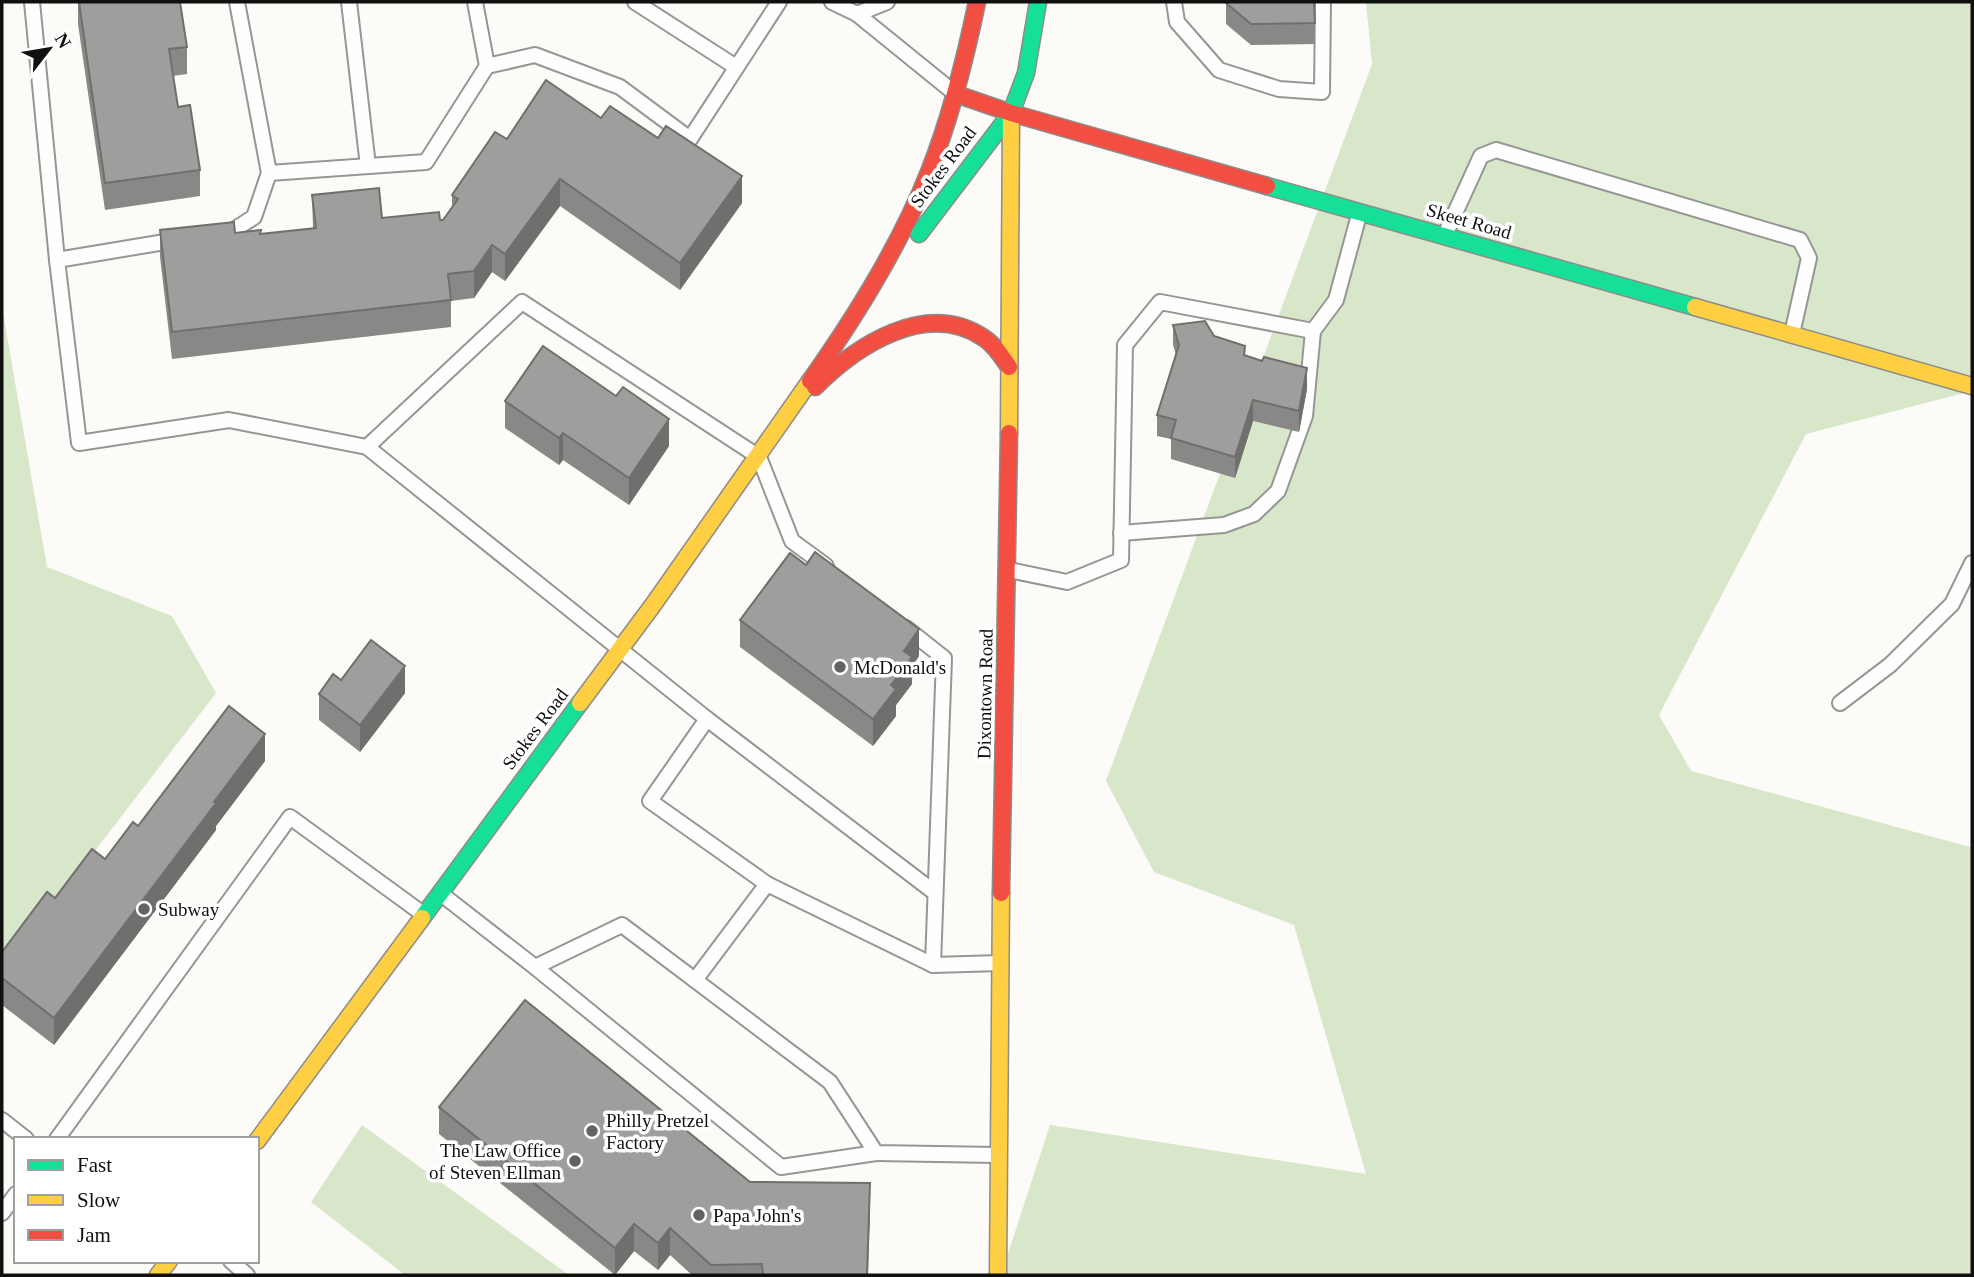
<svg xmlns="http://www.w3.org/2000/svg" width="1974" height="1277" font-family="'Times New Roman',serif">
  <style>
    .forest { fill: #d8e6c9 }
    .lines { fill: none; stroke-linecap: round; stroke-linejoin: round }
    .lane-casing { stroke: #969694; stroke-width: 18 }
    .fast-casing { stroke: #8d8c8b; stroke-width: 19 }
    .slow-casing { stroke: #8d8c8b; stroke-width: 19 }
    .jam-casing { stroke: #8d8c8b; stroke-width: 19 }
    .lane { stroke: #fffefe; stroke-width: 14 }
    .fast { stroke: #16e098; stroke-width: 16 }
    .slow { stroke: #ffcf43; stroke-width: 16 }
    .jam { stroke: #f24e42; stroke-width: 16 }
    .wall { fill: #8a8886 }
    .shaded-wall { fill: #706f6d }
    .building { fill: #a09e9c; stroke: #706f6d; stroke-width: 2 }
    .poi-dot { fill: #636261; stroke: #fff; stroke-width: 2.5 }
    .labels { text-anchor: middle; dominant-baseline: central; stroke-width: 7; stroke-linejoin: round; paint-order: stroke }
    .street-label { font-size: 19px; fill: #101010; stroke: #fff }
    .poi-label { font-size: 19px; fill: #101010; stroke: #fff; text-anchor: start }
  </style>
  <rect width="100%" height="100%" fill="#fcfbf7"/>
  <g class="forest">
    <path d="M1366 2H1972V391L1806 434 1659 715 1691 771 1970 847 1972 843V1275H1001L1050 1125 1366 1174 1294 925 1154 872 1106 781 1372 64Z"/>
    <path d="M2 307 47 567 172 616 216 693 2 972Z"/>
    <path d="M362 1125 569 1275H405L311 1202Z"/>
  </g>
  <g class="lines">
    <g class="lane-casing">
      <g id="lane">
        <path d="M32 2 57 260"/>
        <path d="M349 2 368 166"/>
        <path d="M475 2 487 66"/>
        <path d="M635 2 736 67"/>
        <path d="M832 2 857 14 952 91"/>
        <path d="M1174 2 1177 22 1219 70 1279 89 1322 92 1323 2"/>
        <path d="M857 14 887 2"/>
        <path d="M269 173 426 162 487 66 535 55 620 87 690 139 779 2"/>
        <path d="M218 234 232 231 254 217 269 173 237 2"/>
        <path d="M1445 235 1481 156 1496 150 1800 240 1809 258 1792 334"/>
        <path d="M177 240 57 260 79 443 229 420 367 447 522 302 759 457 792 541 826 566"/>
        <path d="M367 447 707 719 934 892"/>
        <path d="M1121 533 1224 525 1254 514 1278 491 1305 416 1313 331"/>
        <path d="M1009 570 1067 582 1121 560 1125 345 1160 302 1313 331 1336 300 1359 215"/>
        <path d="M906 628 944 658 933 965 1000 963"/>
        <path d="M1840 703 1890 665 1952 604 1972 563"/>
        <path d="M767 884 933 965"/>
        <path d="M440 893 535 967 622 925 830 1082 876 1153 997 1155"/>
        <path d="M535 967 781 1167 876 1153"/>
        <path d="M695 980 767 884 650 801 707 719"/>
        <path d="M2 1120 26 1139"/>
        <path d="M57 1139 290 817 423 914"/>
        <path d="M2 1213 16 1194"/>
        <path d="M231 1261 247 1275"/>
      </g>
    </g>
    <g class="fast-casing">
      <g id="fast">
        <path d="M1267 186 1695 307"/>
        <path d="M919 234 1011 113 1026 73 1038 2"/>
        <path d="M422 918 580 703"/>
      </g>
    </g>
    <g class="slow-casing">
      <g id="slow">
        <path d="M1695 307 1972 386"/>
        <path d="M1009 433 1011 113"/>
        <path d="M580 703 653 605 810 381"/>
        <path d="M257 1141 422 918"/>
        <path d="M158 1275 169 1261"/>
        <path d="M998 1275 1001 893"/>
      </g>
    </g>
    <g class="jam-casing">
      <g id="jam">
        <path d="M956 94 1011 113 1267 186"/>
        <path d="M810 381C856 316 900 246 929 172 951 117 965 60 977 2"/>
        <path d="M815 387C856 346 926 299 984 338 995 345 1002 357 1009 367"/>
        <path d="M1001 893 1009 433"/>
      </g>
    </g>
    <use href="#lane" class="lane"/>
    <use href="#fast" class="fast"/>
    <use href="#slow" class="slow"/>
    <use href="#jam" class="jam"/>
  </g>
  <g class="wall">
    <path d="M78 2H180L187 47V74L173 76 178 107 200 170V196L105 210 78 24Z"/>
    <path d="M1226 2H1314L1315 44 1251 45 1226 24Z"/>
    <path d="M601 118 742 203 680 290 560 206 505 281 492 272 474 298 451 301V327L172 359 160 257V230L261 234 313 228 312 195 382 218 443 220 452 207V195L507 139Z"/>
    <path d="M1173 325 1214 336 1245 355 1307 389 1299 432 1253 421 1235 478 1171 459V439L1157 436V415L1176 355 1173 345Z"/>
    <path d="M505 401 669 446 629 505 563 460 559 465 505 428Z"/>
    <path d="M740 620 919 656 912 667V684L896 705V716L873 746 740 647Z"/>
    <path d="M341 680 405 693 360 752 319 720V694Z"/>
    <path d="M265 761 216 826V830L54 1045 2 1005V952L105 859 138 826Z"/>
    <path d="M439 1107 870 1210 868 1275H692L670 1255 658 1270 634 1251 615 1275 439 1134Z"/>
  </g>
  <g class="shaded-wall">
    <path d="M742 176V203L680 290V263Z"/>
    <path d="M560 179V206L505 281V254Z"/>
    <path d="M492 245V272L474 298V271Z"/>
    <path d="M1307 368V389L1299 432V411Z"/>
    <path d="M1253 400V421L1235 478V457Z"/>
    <path d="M669 419V446L629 505V478Z"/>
    <path d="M563 433V460L559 465V438Z"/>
    <path d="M919 629V656L912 667V684L896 705V716L873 746V719L891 685 904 651Z"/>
    <path d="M405 666V693L360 752V725Z"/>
    <path d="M265 734V761L216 826V830L54 1045V1018Z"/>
    <path d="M870 1183V1210L867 1275Z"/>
    <path d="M634 1224V1251L615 1275V1248Z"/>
    <path d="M670 1228V1255L658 1270V1243Z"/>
  </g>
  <g class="building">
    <path d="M79 2H180L187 47 169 49 178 107 190 105 200 170 105 183Z"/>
    <path d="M1226 2H1314L1315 23 1251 24 1226 3Z"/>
    <path d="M546 80 601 118 610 106 658 138 666 126 742 176 680 263 560 179 505 254 492 245 474 271 448 274 451 300 172 332 160 230 234 222 235 233 261 230 260 234 316 228 312 195 379 188 382 218 439 212 440 220H443L458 199 452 195 495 132 507 139Z"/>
    <path d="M1205 321 1214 336 1245 346 1244 355 1262 361 1264 357 1307 368 1299 411 1253 400 1235 457 1171 438 1176 420 1157 415 1179 345 1173 325Z"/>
    <path d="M543 346 616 396 623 387 669 419 629 478 563 433 559 438 505 401Z"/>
    <path d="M815 552 919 629 904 651 912 657 891 685 896 689 873 719 740 620 790 553 806 565Z"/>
    <path d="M371 640 405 666 360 725 319 694 333 674 341 680Z"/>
    <path d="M229 706 265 734 214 802 216 803 54 1018 2 978V952L47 892 55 898 92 849 105 859 133 822 138 826Z"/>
    <path d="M525 1000 750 1182 870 1183 867 1275H763L762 1264 711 1265 670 1228 658 1243 634 1224 615 1248 439 1107Z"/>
  </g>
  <g class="poi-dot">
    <circle cx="840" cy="667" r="7"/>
    <circle cx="144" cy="909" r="7"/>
    <circle cx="592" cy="1131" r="7"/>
    <circle cx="575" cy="1161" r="7"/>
    <circle cx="699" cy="1215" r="7"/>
  </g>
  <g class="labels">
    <g class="street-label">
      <text transform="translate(943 167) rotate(-53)">Stokes Road</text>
      <text transform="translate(1469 221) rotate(16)">Skeet Road</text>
      <text transform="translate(985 694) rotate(-89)">Dixontown Road</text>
      <text transform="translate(535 729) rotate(-53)">Stokes Road</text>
    </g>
    <g class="poi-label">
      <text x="854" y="667">McDonald's</text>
      <text x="158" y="909">Subway</text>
      <text x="606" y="1120">Philly Pretzel<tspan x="606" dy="22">Factory</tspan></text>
      <text x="561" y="1150" text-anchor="end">The Law Office<tspan x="561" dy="22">of Steven Ellman</tspan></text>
      <text x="713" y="1215">Papa John's</text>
    </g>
  </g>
  <rect width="1974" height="1277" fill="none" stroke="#101010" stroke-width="7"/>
  <rect x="14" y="1137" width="245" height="126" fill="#ffffff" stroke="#9f9f9f" stroke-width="2"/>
  <rect x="28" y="1160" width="35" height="10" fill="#16e098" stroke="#9f9f9f" stroke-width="2"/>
  <text x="77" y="1172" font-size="21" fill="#101010">Fast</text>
  <rect x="28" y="1195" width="35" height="10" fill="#ffcf43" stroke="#9f9f9f" stroke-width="2"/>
  <text x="77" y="1207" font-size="21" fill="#101010">Slow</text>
  <rect x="28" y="1230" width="35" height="10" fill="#f24e42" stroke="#9f9f9f" stroke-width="2"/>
  <text x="77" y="1242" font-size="21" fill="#101010">Jam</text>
  <g transform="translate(49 49) rotate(59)" stroke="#ffffff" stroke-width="5" paint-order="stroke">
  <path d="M0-5L12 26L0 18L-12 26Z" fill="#101010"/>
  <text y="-10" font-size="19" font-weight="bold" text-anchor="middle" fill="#101010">N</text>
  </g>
</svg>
